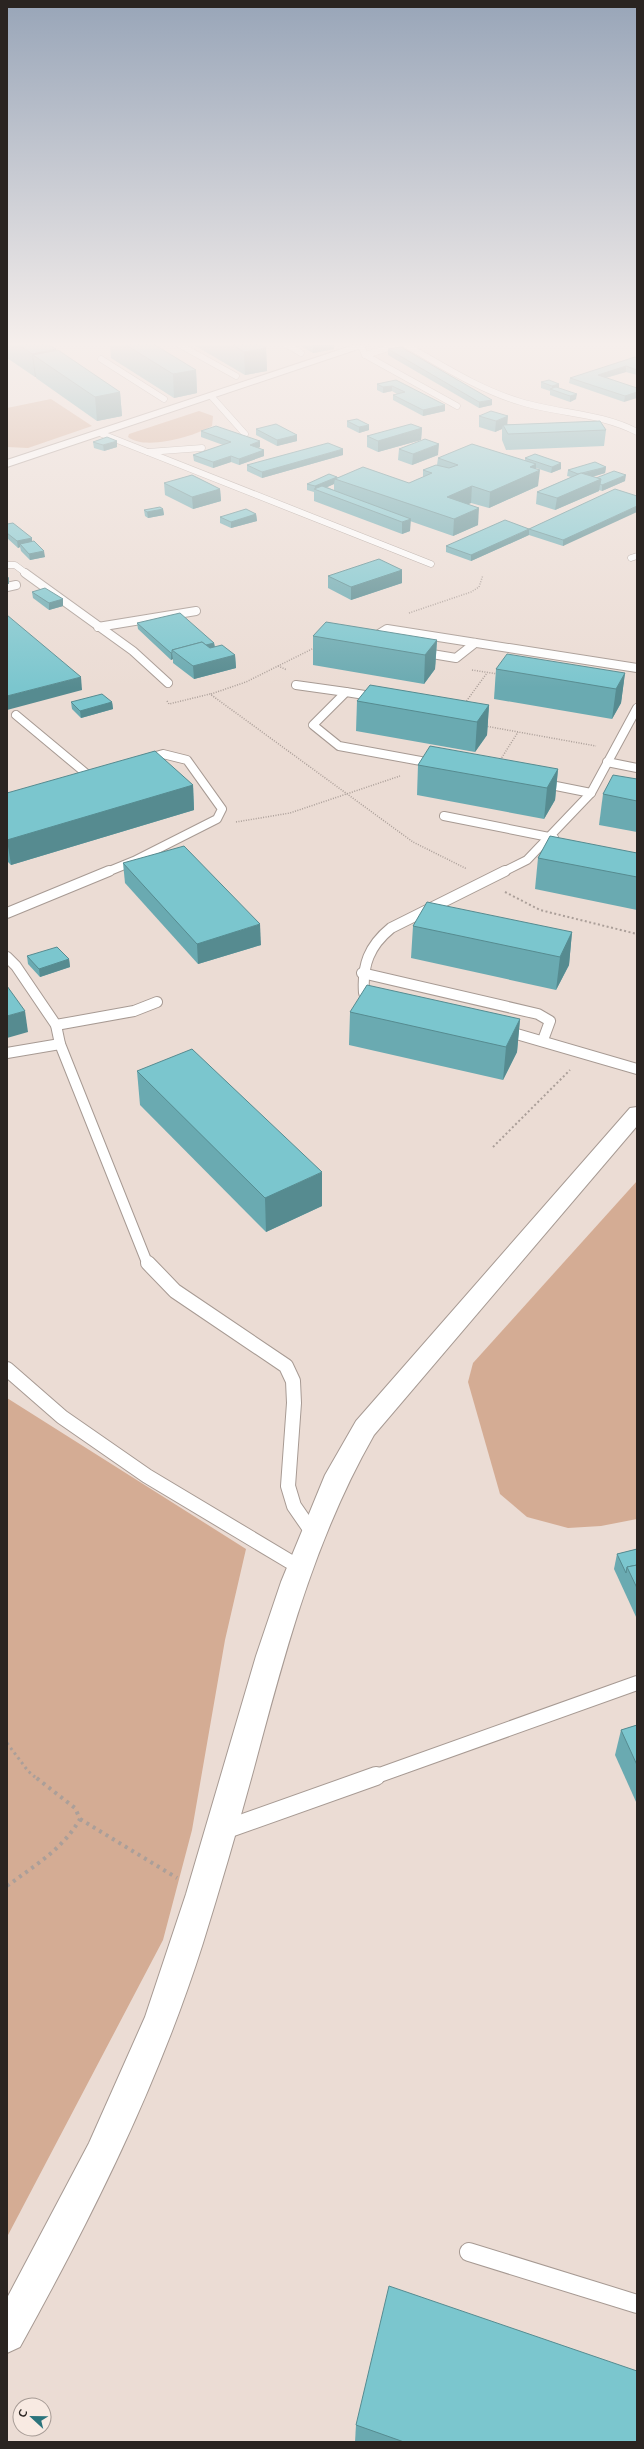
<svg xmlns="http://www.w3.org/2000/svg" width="644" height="2449" font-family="Lato,sans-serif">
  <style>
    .green { fill: #d4ac94 }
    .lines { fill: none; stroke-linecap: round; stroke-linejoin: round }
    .lane-far4-casing { stroke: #a79a93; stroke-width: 7 }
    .lane-far3-casing { stroke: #a79a93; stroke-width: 10 }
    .lane-far2-casing { stroke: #a79a93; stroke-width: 12 }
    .lane-far1-casing { stroke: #a79a93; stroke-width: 16 }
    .lane-casing { stroke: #a79a93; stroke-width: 20 }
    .secondary-casing { stroke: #a79a93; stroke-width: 2 }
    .primary-casing { stroke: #a79a93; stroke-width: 2 }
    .path-far3 { stroke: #ab9f99; stroke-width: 1.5; stroke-dasharray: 1 1.5; stroke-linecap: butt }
    .path-far2 { stroke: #ab9f99; stroke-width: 2; stroke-dasharray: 2 2.5; stroke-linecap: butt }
    .path-far1 { stroke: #ab9f99; stroke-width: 3; stroke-dasharray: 2.5 3.5; stroke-linecap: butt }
    .path { stroke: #ab9f99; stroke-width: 4; stroke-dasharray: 3 4.5; stroke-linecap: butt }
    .lane-far4 { stroke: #fff; stroke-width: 6 }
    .lane-far3 { stroke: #fff; stroke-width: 8 }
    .lane-far2 { stroke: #fff; stroke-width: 10 }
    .lane-far1 { stroke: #fff; stroke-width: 14 }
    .lane { stroke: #fff; stroke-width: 18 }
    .secondary { fill: #fff; fill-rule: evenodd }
    .primary { fill: #fff; fill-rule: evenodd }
    .wall { fill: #6aaab1; fill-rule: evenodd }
    .shaded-wall { fill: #568b90 }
    .building { fill: #7bc6ce; stroke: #568b90 }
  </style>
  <rect width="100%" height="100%" fill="#ebdcd4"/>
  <g class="green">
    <path d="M51 399 92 426 28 448 7 447V408Z"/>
    <path d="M199 411 213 416 212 426C195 436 145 451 128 437L129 434Z"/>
    <path d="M637 1181V1519L601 1526 568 1528 527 1517 500 1494 468 1382 473 1363Z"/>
    <path d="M7 1398 246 1549 225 1640 192 1830 163 1940 7 2237Z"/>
  </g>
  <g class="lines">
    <g class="lane-far4-casing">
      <g id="lane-far4">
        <path d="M180 345 236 376"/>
        <path d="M287 345 301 353"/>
        <path d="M406 345C443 366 480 390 521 402 560 414 601 413 637 432"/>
        <path d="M362 348 365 355 457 406"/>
        <path d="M365 355 399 345"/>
        <path d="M101 359 164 399"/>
        <path d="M212 397 245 434"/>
        <path d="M102 434 431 564"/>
        <path d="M148 452 202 448"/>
        <path d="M631 558 637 556"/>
        <path d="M7 565H15L27 574"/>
      </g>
    </g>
    <g class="lane-far3-casing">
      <g id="lane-far3">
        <path d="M25 573 133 651 168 683"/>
        <path d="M7 587 16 585"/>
        <path d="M98 627 196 611"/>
        <path d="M378 645 379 634 387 629 637 668"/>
        <path d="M420 652 456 658 475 643"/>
        <path d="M296 685 346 692 313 725 339 746 437 764"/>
        <path d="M346 692 377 697"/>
        <path d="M16 715 88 775"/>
        <path d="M607 762 637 768"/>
        <path d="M541 783 591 793"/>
        <path d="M444 816 554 838"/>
        <path d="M107 872 134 861 217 819 222 809 187 760 163 754 145 759"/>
        <path d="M503 872 527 860 591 793 637 708"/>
      </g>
    </g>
    <g class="lane-far2-casing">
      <g id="lane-far2">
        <path d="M7 913 109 871"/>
        <path d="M7 957 16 966 56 1025 60 1044 146 1260 149 1264"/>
        <path d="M362 973 538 1014 550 1021 543 1040"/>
        <path d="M374 999 364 993C362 965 369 946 391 928L505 871"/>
        <path d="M56 1025 134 1011 157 1002"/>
        <path d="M503 1030 637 1069"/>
        <path d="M7 1053 60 1044"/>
      </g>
    </g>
    <g class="lane-far1-casing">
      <g id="lane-far1">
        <path d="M148 1263 175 1291 286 1366 293 1381 294 1403 288 1486 294 1506 312 1532"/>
        <path d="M7 1369 62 1417 147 1476 299 1567"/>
        <path d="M374 1777 637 1683"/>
      </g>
    </g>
    <g class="lane-casing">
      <g id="lane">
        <path d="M224 1830 376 1776"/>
        <path d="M469 2252 637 2304"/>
      </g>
    </g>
    <g class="secondary-casing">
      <path id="secondary" d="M354 345H370L7 467V460Z"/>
    </g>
    <g class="primary-casing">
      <path id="primary" d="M637 1107V1126L374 1435C314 1540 285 1652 254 1768 238 1827 221 1885 203 1943 158 2085 92 2217 20 2347L7 2353V2298L89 2143 145 2017 186 1894 256 1656 281 1582 325 1475 356 1421 630 1108Z"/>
    </g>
    <g class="path-far3">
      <path d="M409 613 471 592 479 587 483 575"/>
      <path d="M278 666 287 670"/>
      <path d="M472 670 498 674"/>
      <path d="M211 694 246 682 316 647"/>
      <path d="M167 701 169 704 210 694 413 842 467 869"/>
      <path d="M465 703 487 673"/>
      <path d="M485 726 596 746"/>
      <path d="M499 762 518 732"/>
      <path d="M236 822 290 813 400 776"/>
    </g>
    <g class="path-far2">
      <path d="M505 892 540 910 637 934"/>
      <path d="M493 1147 570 1070"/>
    </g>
    <path class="path-far1" d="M7 1743 28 1771 35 1777"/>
    <g class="path">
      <path d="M80 1819 177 1878"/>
      <path d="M7 1886C34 1866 63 1849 80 1819L75 1808 34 1776"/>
    </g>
    <use href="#lane-far4" class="lane-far4"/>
    <use href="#lane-far3" class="lane-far3"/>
    <use href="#lane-far2" class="lane-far2"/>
    <use href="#lane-far1" class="lane-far1"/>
    <use href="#lane" class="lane"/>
    <use href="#secondary" class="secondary"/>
    <use href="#primary" class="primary"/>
  </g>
  <g class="wall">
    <path d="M7 345H49L56 349V351L120 392 122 416 97 421 36 378V377H35L7 358Z"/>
    <path d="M110 345H155L196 370 197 393 174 398 111 358Z"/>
    <path d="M194 345H262L266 348 267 371 245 375Z"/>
    <path d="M299 345H334V349L313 353Z"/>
    <path d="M388 349 492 400V405L479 408 388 355Z"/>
    <path d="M637 358V375L626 372 606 378 637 388 624 402 569 383 570 378Z"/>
    <path d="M396 380 445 411 423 416 393 400V395L397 394 392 391 383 393 377 390V384Z"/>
    <path d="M541 382 559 384V388L576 399 570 402 550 395V391L541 388Z"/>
    <path d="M479 416 507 424 606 430 604 446 506 450 502 440V429L495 432 479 427Z"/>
    <path d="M347 421 369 430 359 433 347 427Z"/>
    <path d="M422 428 421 440 378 452 367 447V436Z"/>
    <path d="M256 429 297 435V441L277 446 256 435Z"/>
    <path d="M201 431 260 447 258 448 264 450V456L239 465 231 462 213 468 194 461 193 455 223 445 201 437Z"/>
    <path d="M93 442 117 447 104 451 94 448Z"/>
    <path d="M399 449 438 455 412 465 398 460Z"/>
    <path d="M343 455 262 478 247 471V465Z"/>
    <path d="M438 458 525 461V458L561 469 551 473 536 468 538 486 489 508 471 503 468 504 478 525 453 536 410 521V531L402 534 314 501V492L307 490V484L337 477 409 483 423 477V470L437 465ZM334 484V490L327 487Z"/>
    <path d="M606 467 605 473 592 477 596 478 625 481 602 491 599 490V491L555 510 536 504 537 492 571 477 567 476 568 470Z"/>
    <path d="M164 483 220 489 221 501 193 509 165 495Z"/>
    <path d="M637 496 563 546 529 535V529Z"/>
    <path d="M163 509 164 515 148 518 145 516 144 510Z"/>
    <path d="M256 514 257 521 231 528 220 523V517Z"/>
    <path d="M7 524 32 542 45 557 30 560 21 551 20 547 18 548 7 538Z"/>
    <path d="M529 535 471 561 446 552V546Z"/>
    <path d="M402 570V583L351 600 328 588V576Z"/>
    <path d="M32 592 63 599V606L49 610 33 598Z"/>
    <path d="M137 623 214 643 215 647 235 655 236 668 194 679 173 663V659L171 660 138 629Z"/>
    <path d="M313 636 437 640 435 669 424 684 313 665Z"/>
    <path d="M496 669 625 673 621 703 612 719 494 699Z"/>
    <path d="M357 701 489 705 487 735 475 752 356 731Z"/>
    <path d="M71 702H112L113 709 81 718 72 709Z"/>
    <path d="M418 765 558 769 555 800 544 819 417 795Z"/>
    <path d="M637 779V832L599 825 603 794Z"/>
    <path d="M193 785 194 810 11 865 7 861V793Z"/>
    <path d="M637 853V910L535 889 538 858Z"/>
    <path d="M123 863 261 945 198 964 125 883Z"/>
    <path d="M413 926 572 932 569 965 556 990 411 958Z"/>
    <path d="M27 956 69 959 70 967 40 977 28 964Z"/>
    <path d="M350 1012 520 1019 517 1052 503 1080 349 1045Z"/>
    <path d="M137 1071 322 1206 266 1232 140 1105Z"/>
    <path d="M637 1549V1619L614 1569 617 1554Z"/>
    <path d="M637 1725V1804L615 1755 621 1730Z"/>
    <path d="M356 2425 637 2442H355Z"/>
  </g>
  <g class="shaded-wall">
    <path d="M313 345H334V349L313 353Z"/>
    <path d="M266 348 267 371 245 375 244 352Z"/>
    <path d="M56 349 58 372 33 355 36 377H35L32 354Z"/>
    <path d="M626 366V372L597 380 598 375Z"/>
    <path d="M196 370 197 393 174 398 173 374Z"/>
    <path d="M559 384V389L552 390V386Z"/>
    <path d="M392 386V391L383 393V387Z"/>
    <path d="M120 392 122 416 97 421 95 397Z"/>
    <path d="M637 392V398L624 402 625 396Z"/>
    <path d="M577 394 576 399 570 402V396Z"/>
    <path d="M492 400V405L479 408V402Z"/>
    <path d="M445 405V411L423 416V410Z"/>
    <path d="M508 416 507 428 503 425 502 429 495 432 496 421Z"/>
    <path d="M369 425V430L359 433V427Z"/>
    <path d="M422 428 421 440 378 452V441Z"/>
    <path d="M297 435V441L277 446V440Z"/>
    <path d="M117 441V447L104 451 103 445Z"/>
    <path d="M260 441V447L250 451V445Z"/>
    <path d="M439 444 438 455 412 465 413 454Z"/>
    <path d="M343 449V455L262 478V472Z"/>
    <path d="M264 450V456L239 465V459Z"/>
    <path d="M231 456V462L213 468V462Z"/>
    <path d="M561 463V469L551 473 552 467Z"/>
    <path d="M536 464V472L540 470 538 486 489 508 490 492 530 467Z"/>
    <path d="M606 467 605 473 578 481V475Z"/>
    <path d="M626 475 625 481 602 491V485Z"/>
    <path d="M337 477 335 479 334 484 319 491 315 489V486Z"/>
    <path d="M601 479 599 491 555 510 557 498Z"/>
    <path d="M472 486 471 503 446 514 447 497Z"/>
    <path d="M220 489 221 501 193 509 192 497Z"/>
    <path d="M637 506V512L563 546V540Z"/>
    <path d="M479 508 478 525 453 536 454 519Z"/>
    <path d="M163 509 164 515 148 518 147 512Z"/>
    <path d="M256 514 257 521 231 528V522Z"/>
    <path d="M411 519 410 531 402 534V522Z"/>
    <path d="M529 529V535L471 561V555Z"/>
    <path d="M32 538V545L20 544V547L18 548 17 541Z"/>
    <path d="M44 551 45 557 30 560 29 554Z"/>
    <path d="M402 570V583L351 600V587Z"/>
    <path d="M9 577V584H7V578Z"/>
    <path d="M63 599V606L49 610V603Z"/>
    <path d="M437 640 435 669 424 684 425 655Z"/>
    <path d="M214 643 215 649 175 652Z"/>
    <path d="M171 653H172L173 659 171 660Z"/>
    <path d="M235 655 236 668 194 679 193 666Z"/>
    <path d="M625 673 621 703 612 719 616 689Z"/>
    <path d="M81 677 82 690 7 710V696Z"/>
    <path d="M112 702 113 709 81 718 80 711Z"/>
    <path d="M489 705 487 735 475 752 477 722Z"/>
    <path d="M558 769 555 800 544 819 547 788Z"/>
    <path d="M193 785 194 810 11 865 7 840Z"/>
    <path d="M260 924 261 945 198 964 197 944Z"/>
    <path d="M572 932 569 965 556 990 560 957Z"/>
    <path d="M69 959 70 967 40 977 39 969Z"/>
    <path d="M25 1011 28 1032 7 1038V1016Z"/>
    <path d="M520 1019 517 1052 503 1080 506 1047Z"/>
    <path d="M322 1172V1206L266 1232 265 1198Z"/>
  </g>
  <g class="building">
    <path d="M20 345H49L56 349 32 354Z"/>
    <path d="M126 345H155L196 370 173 374Z"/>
    <path d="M233 345H262L266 348 244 352Z"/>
    <path d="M401 347 492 400 479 402 388 349Z"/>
    <path d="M58 350 120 392 95 397 33 355Z"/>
    <path d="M635 357 637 358V370L626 366 598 375 637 388V392L625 396 570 378Z"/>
    <path d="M396 380 445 405 423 410 393 395 405 392 392 386 383 387 377 384Z"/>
    <path d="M549 380 559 384 552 386 541 382Z"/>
    <path d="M556 387 577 394 570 396 550 389Z"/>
    <path d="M491 411 508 416 496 421 479 416Z"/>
    <path d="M357 419 369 425 359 427 347 421Z"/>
    <path d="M600 421 606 430 508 434 503 425Z"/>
    <path d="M276 424 297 435 277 440 256 429Z"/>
    <path d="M411 424 422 428 378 441 367 436Z"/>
    <path d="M216 426 260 441 250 445 264 450 239 459 231 456 213 462 193 455 231 442 201 431Z"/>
    <path d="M107 437 117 441 103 445 93 442Z"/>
    <path d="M425 439 439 444 413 454 399 449Z"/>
    <path d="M328 443 343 449 262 472 247 465Z"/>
    <path d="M472 444 536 464 530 467 540 470 490 492 472 486 447 497 479 508 454 519 335 479 363 467 409 483 432 473 423 470 436 465 449 468 458 465 438 458Z"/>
    <path d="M535 454 561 463 552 467 525 458Z"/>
    <path d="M595 462 606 467 578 474 568 470Z"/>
    <path d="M614 471 626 475 602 485 600 484 601 479 596 478Z"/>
    <path d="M581 473 601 479 557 498 537 492Z"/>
    <path d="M329 474 337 477 315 486 307 484Z"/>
    <path d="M192 475 220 489 192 497 164 483Z"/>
    <path d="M322 486 411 519 402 522 314 489Z"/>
    <path d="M615 489 637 496V506L563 540 529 529Z"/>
    <path d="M160 507 163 509 147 512 144 510Z"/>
    <path d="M246 509 256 514 231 522 220 517Z"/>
    <path d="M505 520 529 529 471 555 446 546Z"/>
    <path d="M13 523 32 538 17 541 7 533V524Z"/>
    <path d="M34 541 44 551 29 554 20 544Z"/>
    <path d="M379 559 402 570 351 587 328 576Z"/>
    <path d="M45 588 63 599 49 603 32 592Z"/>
    <path d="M180 613 214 643 206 645 202 642 172 650V653H171L137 623Z"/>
    <path d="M7 615 81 677 7 696Z"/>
    <path d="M326 622 437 640 425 655 313 636Z"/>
    <path d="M202 642 210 648 222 645 235 655 193 666 172 650Z"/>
    <path d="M507 654 625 673 616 689 496 669Z"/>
    <path d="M370 685 489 705 477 722 357 701Z"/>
    <path d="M102 694 112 702 80 711 71 702Z"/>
    <path d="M430 746 558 769 547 788 418 765Z"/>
    <path d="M155 751 193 785 7 840V793Z"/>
    <path d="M613 775 637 779V801L603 794Z"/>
    <path d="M550 836 637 853V877L538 858Z"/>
    <path d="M184 846 260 924 197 944 123 863Z"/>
    <path d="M427 902 572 932 560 957 413 926Z"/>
    <path d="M57 947 69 959 39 969 27 956Z"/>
    <path d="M367 985 520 1019 506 1047 350 1012Z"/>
    <path d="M7 986 25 1011 7 1016Z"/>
    <path d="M192 1049 322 1172 265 1198 137 1071Z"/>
    <path d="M637 1549V1565L627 1567 626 1573 617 1554Z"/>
    <path d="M637 1565V1588L627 1567Z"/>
    <path d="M637 1725V1765L621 1730Z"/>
    <path d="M389 2286 637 2371V2442H404L356 2425Z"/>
  </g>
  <linearGradient id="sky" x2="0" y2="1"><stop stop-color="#98a5b8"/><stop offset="0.5" stop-color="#f6efec"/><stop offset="1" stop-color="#f6efec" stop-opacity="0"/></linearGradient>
  <rect width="644" height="688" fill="url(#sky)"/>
  <rect width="644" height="2449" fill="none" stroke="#2a2421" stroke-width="16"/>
  <g transform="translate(32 2417) rotate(292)"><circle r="19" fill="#f8eae2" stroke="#a69b95"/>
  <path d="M0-3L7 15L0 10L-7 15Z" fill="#2b747c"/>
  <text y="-6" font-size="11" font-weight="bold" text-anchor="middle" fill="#2a2421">С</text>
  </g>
</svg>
